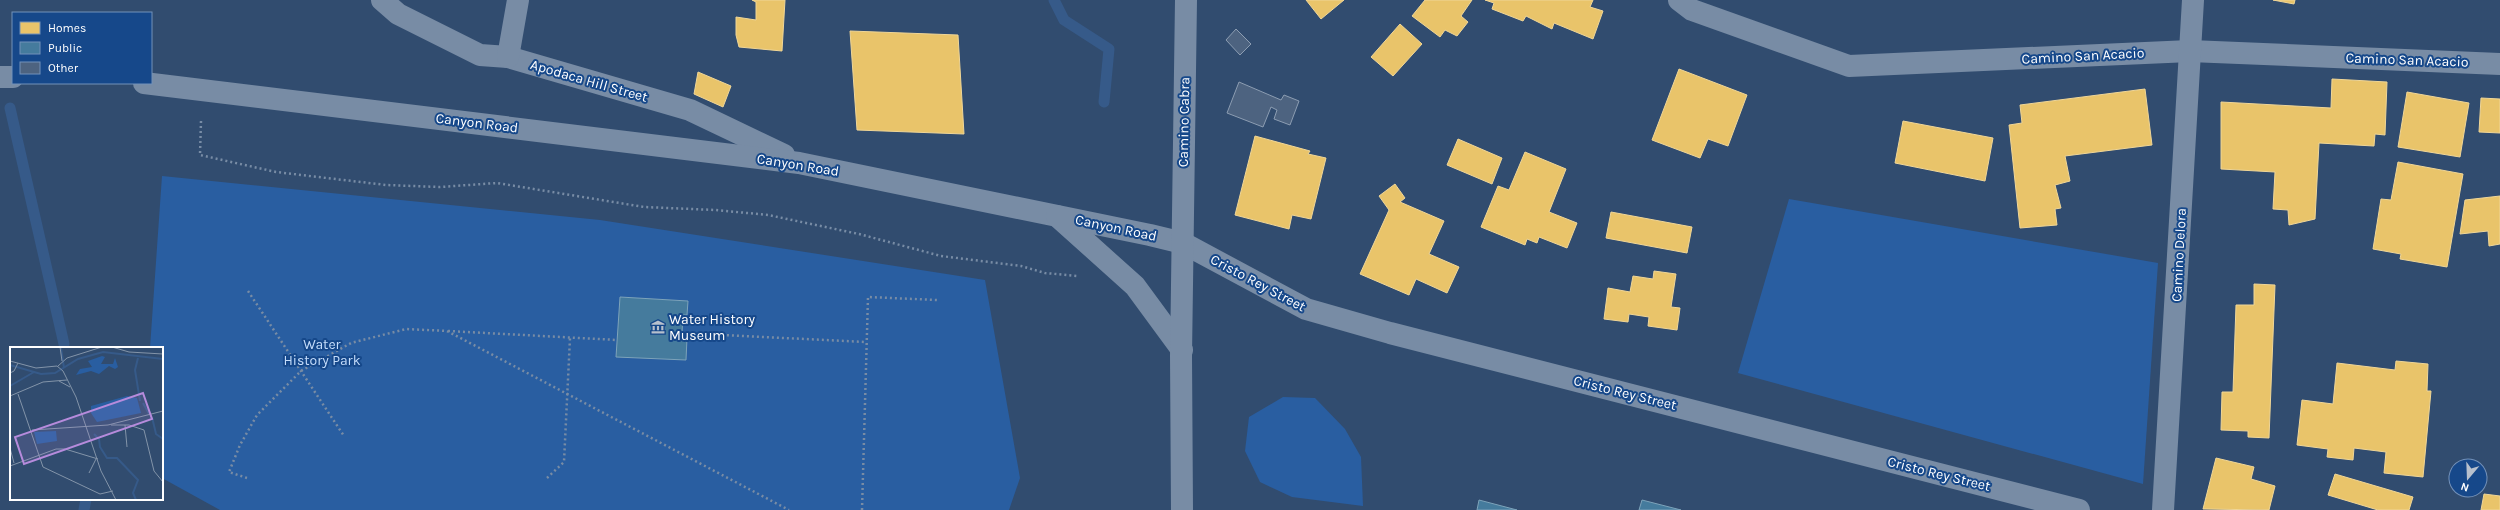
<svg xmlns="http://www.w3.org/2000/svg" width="2500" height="510" font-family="Karla,sans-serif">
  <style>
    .green { fill: #295ea1 }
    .homes { fill: #e9c46a; stroke: #f0d697 }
    .public { fill: #457b9d; stroke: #7da3ba }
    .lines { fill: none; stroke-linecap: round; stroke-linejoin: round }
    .stream { stroke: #365a89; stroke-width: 11 }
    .building { fill: #4d6380; stroke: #8c9db2 }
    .path { stroke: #788ca5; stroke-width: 2.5; stroke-dasharray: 2 3; stroke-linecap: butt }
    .minor { stroke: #788ca5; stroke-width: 22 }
    .labels { text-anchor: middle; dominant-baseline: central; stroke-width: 4; stroke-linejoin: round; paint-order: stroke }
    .street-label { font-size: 14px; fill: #fff; stroke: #16488a }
    .poi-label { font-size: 14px; fill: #fff; stroke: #16488a; text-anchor: start }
    .park-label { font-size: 14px; fill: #c5ddfb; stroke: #16488a }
    .inset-river { fill: none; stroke: #365a89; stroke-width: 2 }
    .inset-road { fill: none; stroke: #8394a9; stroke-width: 1 }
    .view { fill: #b68bdc; fill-opacity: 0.15; stroke: #b68bdc; stroke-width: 2 }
    .inset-edge { fill: none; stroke: #fff; stroke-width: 2 }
  </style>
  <rect width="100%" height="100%" fill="#314c6f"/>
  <g class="green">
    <path d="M162 176 600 220 985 280 1020 478 1009 510H220L162 478V348H150Z"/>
    <path d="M1789 199 2158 263 2143 484 1738 373Z"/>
    <path d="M1283 397 1315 398 1345 429 1361 457 1363 506 1292 497 1260 482 1245 451 1249 417Z"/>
  </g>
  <g class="homes">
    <path d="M752 0H785L782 51 739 47 736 35V17L756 20V2Z"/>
    <path d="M1306 0H1344L1321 19Z"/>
    <path d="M1425 0H1472L1461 16 1468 22 1457 36 1445 30 1440 37 1412 16Z"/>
    <path d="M1485 0H1593L1590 7 1603 11 1593 39 1554 23 1552 29 1526 16 1523 21 1492 9 1494 3Z"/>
    <path d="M2273 0H2295L2294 4Z"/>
    <path d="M1400 24 1422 44 1393 76 1371 57Z"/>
    <path d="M850 31 958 35 964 134 857 130Z"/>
    <path d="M1679 69 1747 95 1728 146 1708 139 1700 158 1652 140Z"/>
    <path d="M698 72 731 86 723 107 694 94Z"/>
    <path d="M2332 79 2387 82 2385 135 2375 134 2374 146 2319 143 2315 219 2289 225 2288 210 2273 209 2275 172 2221 169V102L2331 108Z"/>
    <path d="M2145 89 2152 145 2065 156 2070 181 2055 185 2061 208 2055 209 2057 225 2020 228 2009 125 2022 123 2020 105Z"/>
    <path d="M2407 92 2469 103 2460 157 2398 147Z"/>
    <path d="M2481 98 2500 99V133L2479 132Z"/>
    <path d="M1903 121 1993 138 1985 181 1895 163Z"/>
    <path d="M1255 136 1310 151 1308 154 1326 158 1311 219 1292 215 1289 229 1235 215Z"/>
    <path d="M1458 139 1502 158 1492 184 1447 165Z"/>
    <path d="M1525 152 1566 169 1549 212 1577 223 1567 248 1539 237 1537 243 1527 239 1525 245 1481 227 1498 186 1509 190Z"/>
    <path d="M2398 162 2463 174 2447 267 2400 259 2401 254 2373 249 2381 199 2391 200Z"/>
    <path d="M1395 184 1405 198 1400 202 1444 221 1429 254 1459 267 1447 293 1416 279 1409 295 1360 274 1389 210 1379 196Z"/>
    <path d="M2500 196V244L2489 246 2488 231 2460 234 2465 200Z"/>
    <path d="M1611 212 1692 227 1687 253 1606 238Z"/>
    <path d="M1654 271 1676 274 1671 307 1680 308 1677 330 1648 326 1649 317 1629 314 1628 322 1604 319 1608 288 1630 292 1633 276 1653 279Z"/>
    <path d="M2254 284 2275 285 2269 438 2248 437V431L2221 430 2222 392H2233L2236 305H2254Z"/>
    <path d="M2396 361 2428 364 2427 391H2431L2423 477 2384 473 2386 452 2354 448 2353 460 2327 457 2328 449 2297 445 2302 400 2333 404 2337 363 2395 370Z"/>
    <path d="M2216 458 2254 467 2251 479 2275 486 2269 510 2203 509Z"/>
    <path d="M2335 474 2413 497 2409 510H2378L2328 495Z"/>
    <path d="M2484 494 2500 496V510H2481Z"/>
  </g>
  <g class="public">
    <path d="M620 297 688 301 687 315H683L682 333V338H687L686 360 616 357Z"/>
    <path d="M1479 500 1517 510H1477Z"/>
    <path d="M1642 500 1681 510H1639Z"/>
  </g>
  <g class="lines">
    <g class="stream">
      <path d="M1054 0 1064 20 1109 49 1104 102"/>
      <path d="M10 108 64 344"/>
      <path d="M84 510 86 499"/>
    </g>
  </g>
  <g class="building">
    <path d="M1236 29 1251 44 1240 55 1226 40Z"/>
    <path d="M1239 82 1281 100 1284 95 1299 101 1290 125 1274 119 1277 110 1271 107 1263 127 1227 113Z"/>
  </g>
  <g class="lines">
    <g class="path">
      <path d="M201 121 200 155 276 172 386 185 440 187 497 183 644 207 716 210 768 215 859 234 941 256 1021 266 1045 273 1077 276"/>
      <path d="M248 291 344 436"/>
      <path d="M448 331 617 340"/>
      <path d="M682 333 866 342"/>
      <path d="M247 478 229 472 240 445 257 415 301 371 351 343 406 329 447 331 789 510"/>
      <path d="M547 478 564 462 570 338"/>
      <path d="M862 510 868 297 937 300"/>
    </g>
    <g class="minor">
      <path d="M382 0 398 14 480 55 508 57 690 110 784 155"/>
      <path d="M1679 0 1692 10 1849 66 2190 51 2500 64"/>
      <path d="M508 57 518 0"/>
      <path d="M0 77H13"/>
      <path d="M144 83 799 163 1150 235 1183 243 1306 309 1390 333 2079 510"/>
      <path d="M1057 216 1135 286 1182 350"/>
      <path d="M1182 510 1181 356 1186 0"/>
      <path d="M2163 510 2193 0"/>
    </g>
  </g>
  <defs>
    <g id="museum-bare" transform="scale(1.08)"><path d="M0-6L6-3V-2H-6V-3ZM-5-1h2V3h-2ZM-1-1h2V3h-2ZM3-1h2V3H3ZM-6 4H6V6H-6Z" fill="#b7c0cd" stroke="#16488a" stroke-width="2.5" paint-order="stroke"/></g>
  </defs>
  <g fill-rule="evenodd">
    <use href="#museum-bare" x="658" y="327"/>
  </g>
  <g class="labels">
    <g class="street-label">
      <text transform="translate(2083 56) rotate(-3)">Camino San Acacio</text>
      <text transform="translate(2407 60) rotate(2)">Camino San Acacio</text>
      <text transform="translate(589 81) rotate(16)">Apodaca Hill Street</text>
      <text transform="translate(1184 122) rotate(-89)">Camino Cabra</text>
      <text transform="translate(477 123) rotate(7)">Canyon Road</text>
      <text transform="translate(798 165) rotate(9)">Canyon Road</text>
      <text transform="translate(1116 228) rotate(12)">Canyon Road</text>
      <text transform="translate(2179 255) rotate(-87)">Camino Delora</text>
      <text transform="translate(1258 283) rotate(28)">Cristo Rey Street</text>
      <text transform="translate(1625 393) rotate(14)">Cristo Rey Street</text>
      <text transform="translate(1939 474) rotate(14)">Cristo Rey Street</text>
    </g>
    <g class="poi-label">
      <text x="669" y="319">Water History<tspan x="669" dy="16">Museum</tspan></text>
    </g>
    <g class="park-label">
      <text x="322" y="344">Water<tspan x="322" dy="16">History Park</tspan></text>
    </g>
  </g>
  <g transform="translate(10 347)">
    <rect width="153" height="153" fill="#314c6f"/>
    <path d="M92 9 95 10 91 17H103L105 11 108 20 105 22 99 19 89 27 81 24 66 28 70 22 82 20 78 14ZM117 49 127 51 131 66 87 75 81 66V59ZM46 84 47 94 27 97 24 85Z" fill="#295ea1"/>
    <path class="inset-river" d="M51 1 54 21M128 11 125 23 130 54M0 18 31 27 45 26 68 12 93 5 153 12M0 39 24 25M133 56 139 67M142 70 146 87 153 92M84 87 89 92 90 100 97 111H107L128 133 123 146 126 153"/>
    <path class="inset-road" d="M50 0 52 14M102 0 119 5 153 7M0 14 26 21 47 19 53 24 66 50 91 124 106 153M48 19 57 11 92 0M0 26 4 24 8 16M49 34 60 40M8 47 33 120 90 147 103 144M0 49 33 35 57 33M101 78H119L134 83 144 124 153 135M115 78 117 100M22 83 98 78 153 64M0 101 4 116M0 119 46 102H55L88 112M79 126 86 112"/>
    <path class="view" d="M133 46 142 72 14 117 5 90Z"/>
    <rect width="153" height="153" class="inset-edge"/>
  </g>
  <rect x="12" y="12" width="140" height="72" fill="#16488a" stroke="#7391b9"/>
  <rect x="20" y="22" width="20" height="12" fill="#e9c46a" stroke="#7391b9"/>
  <text x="48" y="32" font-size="12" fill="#ffffff">Homes</text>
  <rect x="20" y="42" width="20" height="12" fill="#457b9d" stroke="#7391b9"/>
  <text x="48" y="52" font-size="12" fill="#ffffff">Public</text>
  <rect x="20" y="62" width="20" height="12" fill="#4d6380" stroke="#7391b9"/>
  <text x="48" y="72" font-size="12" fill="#ffffff">Other</text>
  <g transform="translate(2468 478) rotate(199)"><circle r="19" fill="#16488a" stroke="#7391b9"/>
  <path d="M0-3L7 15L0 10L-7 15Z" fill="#b7c0cd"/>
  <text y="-6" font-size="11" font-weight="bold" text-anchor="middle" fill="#ffffff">N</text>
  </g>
</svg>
